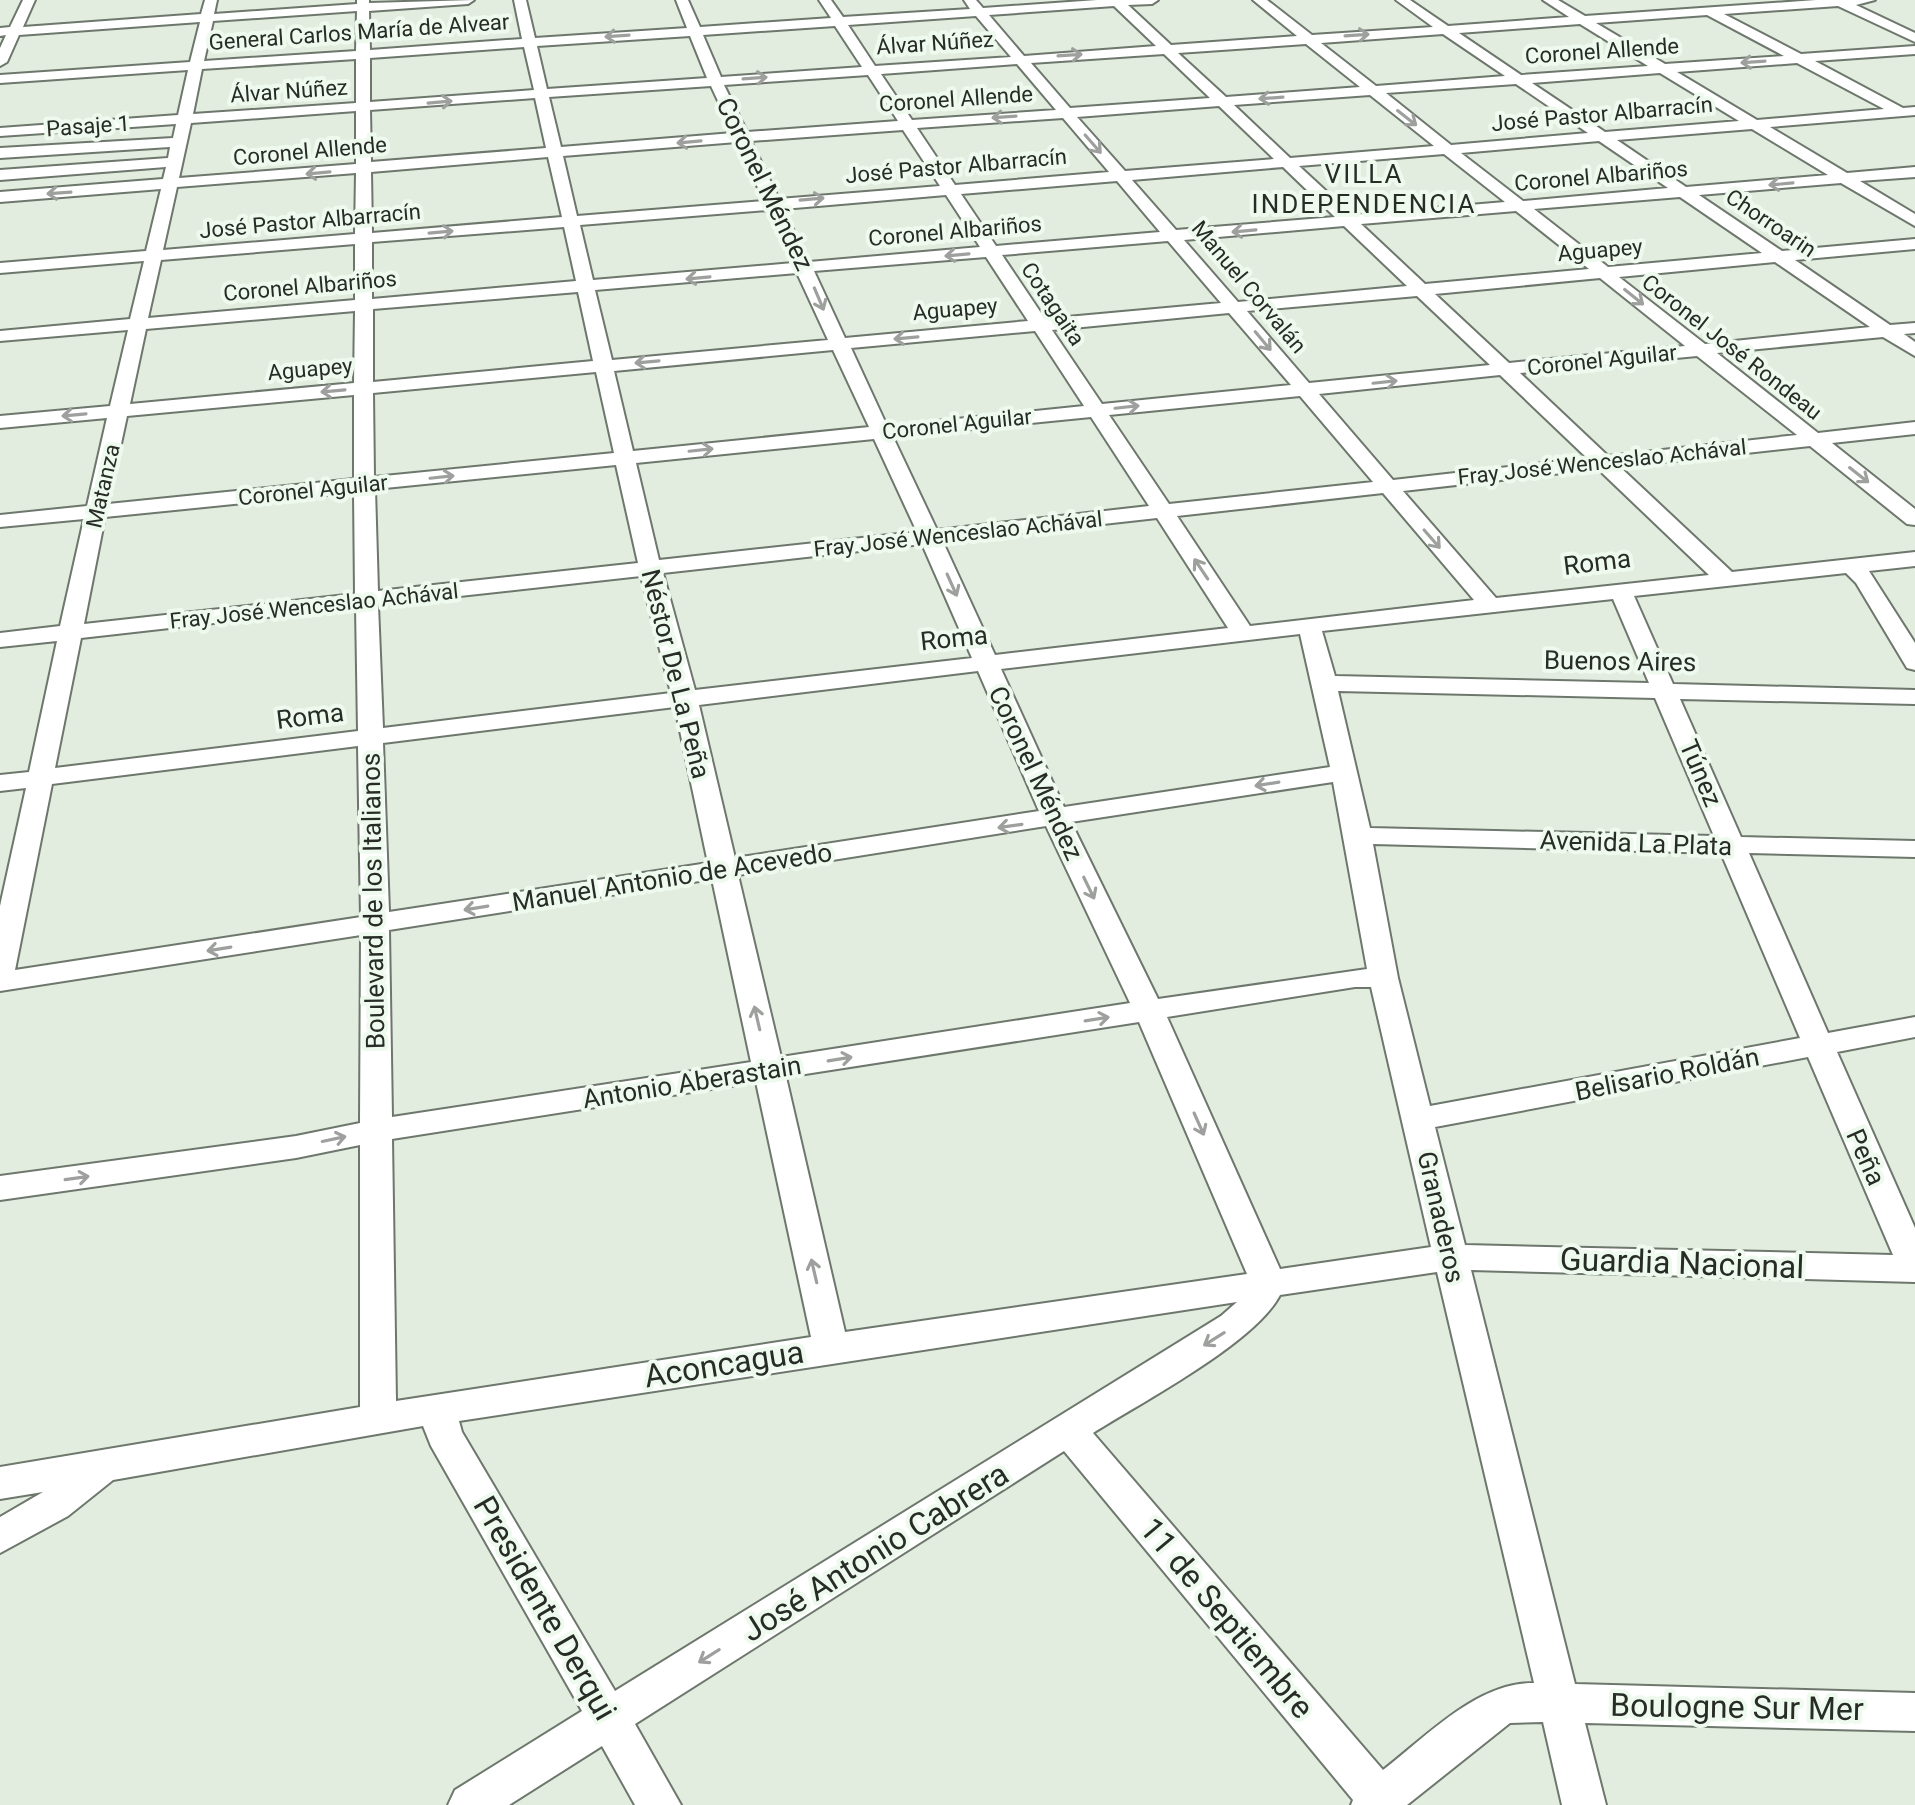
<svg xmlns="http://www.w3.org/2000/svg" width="1915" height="1805" font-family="Roboto,sans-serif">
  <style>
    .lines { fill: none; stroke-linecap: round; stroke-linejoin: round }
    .minor-casing { stroke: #6d776c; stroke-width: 4 }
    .minor { fill: #fff; fill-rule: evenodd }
    .oneway { stroke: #9ea09e }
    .labels { text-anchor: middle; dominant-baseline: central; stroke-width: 8; stroke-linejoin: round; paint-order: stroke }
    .far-street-label { font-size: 22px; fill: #282c27; stroke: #effaee }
    .far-quarter-label { font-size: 26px; letter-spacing: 2px; fill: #282c27; stroke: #effaee }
    .street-label { font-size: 26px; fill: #282c27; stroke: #effaee }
    .near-street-label { font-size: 32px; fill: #282c27; stroke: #effaee }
  </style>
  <rect width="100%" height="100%" fill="#e2ede0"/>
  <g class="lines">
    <g class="minor-casing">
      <path id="minor" d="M23 0H35L23 27 201 14 205 0H217L214 14 357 4V0H369V3L474 0 468 4 369 11 370 50 522 39 514 0H526L535 38 687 28 676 0H688L700 27 831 18 819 0H831L843 17 970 9 964 0H976L983 8 1097 0H1158L1152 4 1128 5 1171 45 1297 36 1253 0H1267L1312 35 1433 27 1396 0H1410L1448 26 1569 17 1543 0H1558L1585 16 1816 0H1875L1856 5 1915 33V42L1838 6 1724 14 1801 54 1915 46V54L1815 61 1903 108 1915 107V115L1770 127 1847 173 1915 167V177L1860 181 1915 214V226L1841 183 1699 195 1782 251 1915 239V249L1795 260 1890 325 1915 323V333L1904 334 1915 342V356L1883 337 1717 353 1818 433 1915 422V434L1832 443 1915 509V525L1907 524 1810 446 1620 467 1732 572 1915 552V566L1869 571 1915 643V670L1907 668 1856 583 1846 573 1634 596 1673 684 1915 690V704L1680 699 1741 837 1915 841V857L1749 853 1828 1033 1915 1017V1037L1837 1052 1915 1228V1282L1471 1270 1575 1684 1915 1693V1731L1585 1723 1606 1805H1562L1543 1722 1510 1723 1407 1805H1351L1353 1800 1064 1451 635 1724 681 1805H635L602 1746 509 1805H448L455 1790 582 1711 431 1446 423 1426 113 1480 68 1516 0 1553V1517L43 1492 0 1499V1467L360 1407V1145L296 1158 0 1200V1176L296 1136 360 1123 361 935 0 991V906L26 788 0 791V775L29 772 57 641 0 647V633L60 626 84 519 0 527V515L87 506 107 418 0 428V416L110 406 128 330 0 341V331L130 319 144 261 0 273V263L146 251 161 189 0 202V192L163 179 166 167 0 180V170L168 158 170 147 0 158V148L173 138 176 124 0 136V128L178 115 188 70 0 83V75L190 62 200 22 19 35 7 62 0 66V48L6 35 0 36V28L10 27ZM1114 6 1156 46 1024 56 989 15ZM357 11 356 51 204 61 213 21ZM1707 15 1784 56 1665 64 1596 23ZM976 16 1011 57 875 66 848 25ZM1580 24 1648 66 1521 75 1459 33ZM835 26 862 67 721 77 703 35ZM1443 34 1505 76 1376 86 1321 43ZM690 36 707 78 547 89 537 46ZM1306 44 1360 87 1226 97 1178 53ZM524 47 534 90 370 102V58ZM1164 54 1210 98 1070 108 1031 63ZM356 59V103L193 114 202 69ZM1797 63 1884 109 1757 120 1677 72ZM1017 64 1056 110 912 120 881 74ZM1660 73 1739 121 1605 132 1532 83ZM868 75 898 121 747 132 724 85ZM1516 84 1588 133 1451 145 1386 93ZM711 86 733 133 561 147 549 97ZM1370 95 1434 146 1290 158 1234 105ZM535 98 546 148 371 162 370 110ZM1219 106 1274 159 1125 171 1077 117ZM356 111V164L179 178 191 123ZM1063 118 1109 172 955 185 917 128ZM1752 129 1828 175 1686 187 1617 140ZM903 130 940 186 779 199 751 141ZM1599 141 1668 188 1523 201 1461 153ZM737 142 764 201 577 216 563 156ZM1444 154 1505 202 1352 215 1299 166ZM548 157 562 217 372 233 371 172ZM1283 167 1335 217 1176 230 1132 180ZM356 173 355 234 163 250 177 187ZM1117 181 1160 232 996 246 961 194ZM946 195 980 247 809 262 783 209ZM1680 197 1762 253 1608 267 1534 209ZM768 210 793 263 593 280 580 225ZM1516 211 1589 269 1425 284 1361 224ZM1344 226 1407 286 1238 302 1184 240ZM564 227 576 281 372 299V242ZM1168 241 1221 303 1045 319 1002 255ZM355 244V300L148 318 161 260ZM986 257 1028 321 845 338 814 271ZM1775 262 1870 327 1705 344 1619 277ZM797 273 828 340 612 360 595 290ZM1600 278 1685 346 1509 363 1435 294ZM578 292 593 361 373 382V309ZM1417 296 1490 365 1309 383 1247 311ZM355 311 354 383 130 404 146 329ZM1229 313 1291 385 1102 404 1052 330ZM1035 331 1084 406 887 426 851 348ZM833 350 869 427 633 451 614 371ZM1697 356 1797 435 1608 456 1520 373ZM596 372 614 453 374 477 373 393ZM1500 375 1587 458 1393 480 1319 394ZM354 395V479L108 504 127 416ZM1300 396 1373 482 1169 504 1109 415ZM1091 417 1149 506 937 530 893 437ZM874 439 917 532 659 560 636 463ZM616 465 638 563 378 591 375 489ZM1598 469 1709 575 1496 598 1403 491ZM354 492 355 594 84 624 105 517ZM1383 493 1474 600 1250 626 1177 516ZM1157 518 1228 628 995 655 943 542ZM922 544 972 658 695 690 663 573ZM641 576 671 693 383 728 378 605ZM1613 599 1649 683 1335 676 1322 631ZM356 607 358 731 55 768 81 638ZM1300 634 1330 767 1064 807 1001 669ZM978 671 1039 811 735 858 699 705ZM1338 691 1655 698 1714 836 1370 828ZM675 707 708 863 389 912 383 743ZM358 746 361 917 15 970 52 784ZM1333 782 1367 969 1158 999 1071 822ZM1046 826 1130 1003 781 1057 738 875ZM1373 844 1721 853 1800 1038 1430 1106 1398 978ZM712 879 751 1062 392 1117 389 930ZM1355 987H1371L1431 1247 1280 1269 1167 1017ZM1139 1022 1247 1274 845 1332 786 1077ZM1808 1057 1893 1255 1465 1245 1435 1127ZM756 1082 811 1337 396 1401 392 1139ZM1437 1272 1534 1683C1477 1682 1426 1737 1383 1770L1093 1433C1142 1402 1255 1343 1280 1295ZM1237 1302 1221 1316 615 1691 462 1432 459 1421Z"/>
    </g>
    <use href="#minor" class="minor"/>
  </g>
  <defs><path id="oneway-shaft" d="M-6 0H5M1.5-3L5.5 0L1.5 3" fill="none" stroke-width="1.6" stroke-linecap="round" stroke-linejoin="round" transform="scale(2)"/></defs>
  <g class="oneway">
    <use href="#oneway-shaft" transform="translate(1357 35) rotate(-4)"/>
    <use href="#oneway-shaft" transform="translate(617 36) rotate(176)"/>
    <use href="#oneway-shaft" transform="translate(1070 55) rotate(-4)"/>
    <use href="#oneway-shaft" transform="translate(1753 62) rotate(176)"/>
    <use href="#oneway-shaft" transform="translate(755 78) rotate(-4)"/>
    <use href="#oneway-shaft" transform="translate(1271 98) rotate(176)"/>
    <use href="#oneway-shaft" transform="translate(440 102) rotate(-5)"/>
    <use href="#oneway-shaft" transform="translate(1004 117) rotate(176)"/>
    <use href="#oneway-shaft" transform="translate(1407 118) rotate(38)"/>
    <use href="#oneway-shaft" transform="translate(689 142) rotate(175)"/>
    <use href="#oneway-shaft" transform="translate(1093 144) rotate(49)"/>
    <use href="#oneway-shaft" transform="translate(318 173) rotate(175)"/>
    <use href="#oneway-shaft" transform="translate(1781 184) rotate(175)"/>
    <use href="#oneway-shaft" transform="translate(59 193) rotate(176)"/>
    <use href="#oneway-shaft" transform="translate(812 199) rotate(-5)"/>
    <use href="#oneway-shaft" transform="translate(1244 231) rotate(175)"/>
    <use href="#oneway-shaft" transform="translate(441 232) rotate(-5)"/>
    <use href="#oneway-shaft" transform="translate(957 255) rotate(175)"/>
    <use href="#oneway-shaft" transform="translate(698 278) rotate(175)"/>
    <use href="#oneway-shaft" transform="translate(1634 297) rotate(39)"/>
    <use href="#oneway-shaft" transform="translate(819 299) rotate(67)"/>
    <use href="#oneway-shaft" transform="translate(906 338) rotate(175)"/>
    <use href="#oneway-shaft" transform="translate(1263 341) rotate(50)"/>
    <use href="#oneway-shaft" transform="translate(647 362) rotate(175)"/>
    <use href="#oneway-shaft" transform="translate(1385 382) rotate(-6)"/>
    <use href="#oneway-shaft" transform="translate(333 391) rotate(175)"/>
    <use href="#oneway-shaft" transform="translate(1127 407) rotate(-6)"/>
    <use href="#oneway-shaft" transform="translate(74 415) rotate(175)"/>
    <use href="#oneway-shaft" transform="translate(701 450) rotate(-6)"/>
    <use href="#oneway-shaft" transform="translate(1859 475) rotate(38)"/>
    <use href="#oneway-shaft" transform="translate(442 477) rotate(-6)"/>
    <use href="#oneway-shaft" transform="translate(1432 539) rotate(49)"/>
    <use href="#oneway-shaft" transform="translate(1201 569) rotate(-124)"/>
    <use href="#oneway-shaft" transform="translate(952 585) rotate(66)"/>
    <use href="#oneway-shaft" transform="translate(1267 784) rotate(171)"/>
    <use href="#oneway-shaft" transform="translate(1010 826) rotate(172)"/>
    <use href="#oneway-shaft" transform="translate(1089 888) rotate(64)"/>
    <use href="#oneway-shaft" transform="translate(476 908) rotate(171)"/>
    <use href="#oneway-shaft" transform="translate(219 949) rotate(171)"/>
    <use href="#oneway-shaft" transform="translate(757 1018) rotate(-103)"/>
    <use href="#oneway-shaft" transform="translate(1097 1019) rotate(-9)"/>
    <use href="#oneway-shaft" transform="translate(840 1059) rotate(-9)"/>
    <use href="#oneway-shaft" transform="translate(1199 1124) rotate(66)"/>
    <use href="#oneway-shaft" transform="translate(334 1139) rotate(-12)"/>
    <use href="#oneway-shaft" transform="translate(77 1178) rotate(-8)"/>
    <use href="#oneway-shaft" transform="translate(814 1271) rotate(-103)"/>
    <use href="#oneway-shaft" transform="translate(1214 1339) rotate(148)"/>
    <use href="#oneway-shaft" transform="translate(709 1656) rotate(148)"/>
  </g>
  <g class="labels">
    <g class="far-street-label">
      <text transform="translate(359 32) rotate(-4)">General Carlos María de Alvear</text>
      <text transform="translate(935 43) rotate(-4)">Álvar Núñez</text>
      <text transform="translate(1602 51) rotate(-4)">Coronel Allende</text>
      <text transform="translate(289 91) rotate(-4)">Álvar Núñez</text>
      <text transform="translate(956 99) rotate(-4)">Coronel Allende</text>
      <text transform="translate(1602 114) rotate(-5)">José Pastor Albarracín</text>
      <text transform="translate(88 126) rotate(-4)">Pasaje 1</text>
      <text transform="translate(310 151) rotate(-5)">Coronel Allende</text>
      <text transform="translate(956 166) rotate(-5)">José Pastor Albarracín</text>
      <text transform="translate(1601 176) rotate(-5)">Coronel Albariños</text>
      <text transform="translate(310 221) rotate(-5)">José Pastor Albarracín</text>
      <text transform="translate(1771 223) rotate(34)">Chorroarin</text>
      <text transform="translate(955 231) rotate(-5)">Coronel Albariños</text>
      <text transform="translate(1600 250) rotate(-5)">Aguapey</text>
      <text transform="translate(310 286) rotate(-5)">Coronel Albariños</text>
      <text transform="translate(1249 287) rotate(50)">Manuel Corvalán</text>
      <text transform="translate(1053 304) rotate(56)">Cotagaita</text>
      <text transform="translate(955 309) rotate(-5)">Aguapey</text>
      <text transform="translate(1732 347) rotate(38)">Coronel José Rondeau</text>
      <text transform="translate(1602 360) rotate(-6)">Coronel Aguilar</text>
      <text transform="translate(310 369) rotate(-5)">Aguapey</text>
      <text transform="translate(957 424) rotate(-6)">Coronel Aguilar</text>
      <text transform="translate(1602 462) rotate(-6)">Fray José Wenceslao Achával</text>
      <text transform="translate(103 486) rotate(-77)">Matanza</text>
      <text transform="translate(313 490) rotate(-6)">Coronel Aguilar</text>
      <text transform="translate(958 534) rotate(-6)">Fray José Wenceslao Achával</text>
      <text transform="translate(314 606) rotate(-6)">Fray José Wenceslao Achával</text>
    </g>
    <g class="far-quarter-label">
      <text x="1364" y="174">VILLA<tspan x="1364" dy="30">INDEPENDENCIA</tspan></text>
    </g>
    <g class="street-label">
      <text transform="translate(765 184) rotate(64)">Coronel Méndez</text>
      <text transform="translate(1597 562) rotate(-7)">Roma</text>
      <text transform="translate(954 638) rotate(-6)">Roma</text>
      <text transform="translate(1620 661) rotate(1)">Buenos Aires</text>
      <text transform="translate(676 674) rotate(76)">Néstor De La Peña</text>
      <text transform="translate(310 716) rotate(-7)">Roma</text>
      <text transform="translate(1036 773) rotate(65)">Coronel Méndez</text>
      <text transform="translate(1701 773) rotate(67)">Túnez</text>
      <text transform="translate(1636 843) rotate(2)">Avenida La Plata</text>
      <text transform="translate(672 877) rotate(-9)">Manuel Antonio de Acevedo</text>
      <text transform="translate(373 901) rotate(-91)">Boulevard de los Italianos</text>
      <text transform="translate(1667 1074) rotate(-11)">Belisario Roldán</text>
      <text transform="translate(692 1082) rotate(-9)">Antonio Aberastain</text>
      <text transform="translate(1866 1157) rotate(66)">Peña</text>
      <text transform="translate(1441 1217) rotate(77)">Granaderos</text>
    </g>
    <g class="near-street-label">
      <text transform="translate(1682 1263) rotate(2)">Guardia Nacional</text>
      <text transform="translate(724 1364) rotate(-9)">Aconcagua</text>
      <text transform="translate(875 1552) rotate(-32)">José Antonio Cabrera</text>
      <text transform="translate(545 1608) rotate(60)">Presidente Derqui</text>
      <text transform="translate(1227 1618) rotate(50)">11 de Septiembre</text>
      <text transform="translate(1737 1707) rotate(1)">Boulogne Sur Mer</text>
    </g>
  </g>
</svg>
